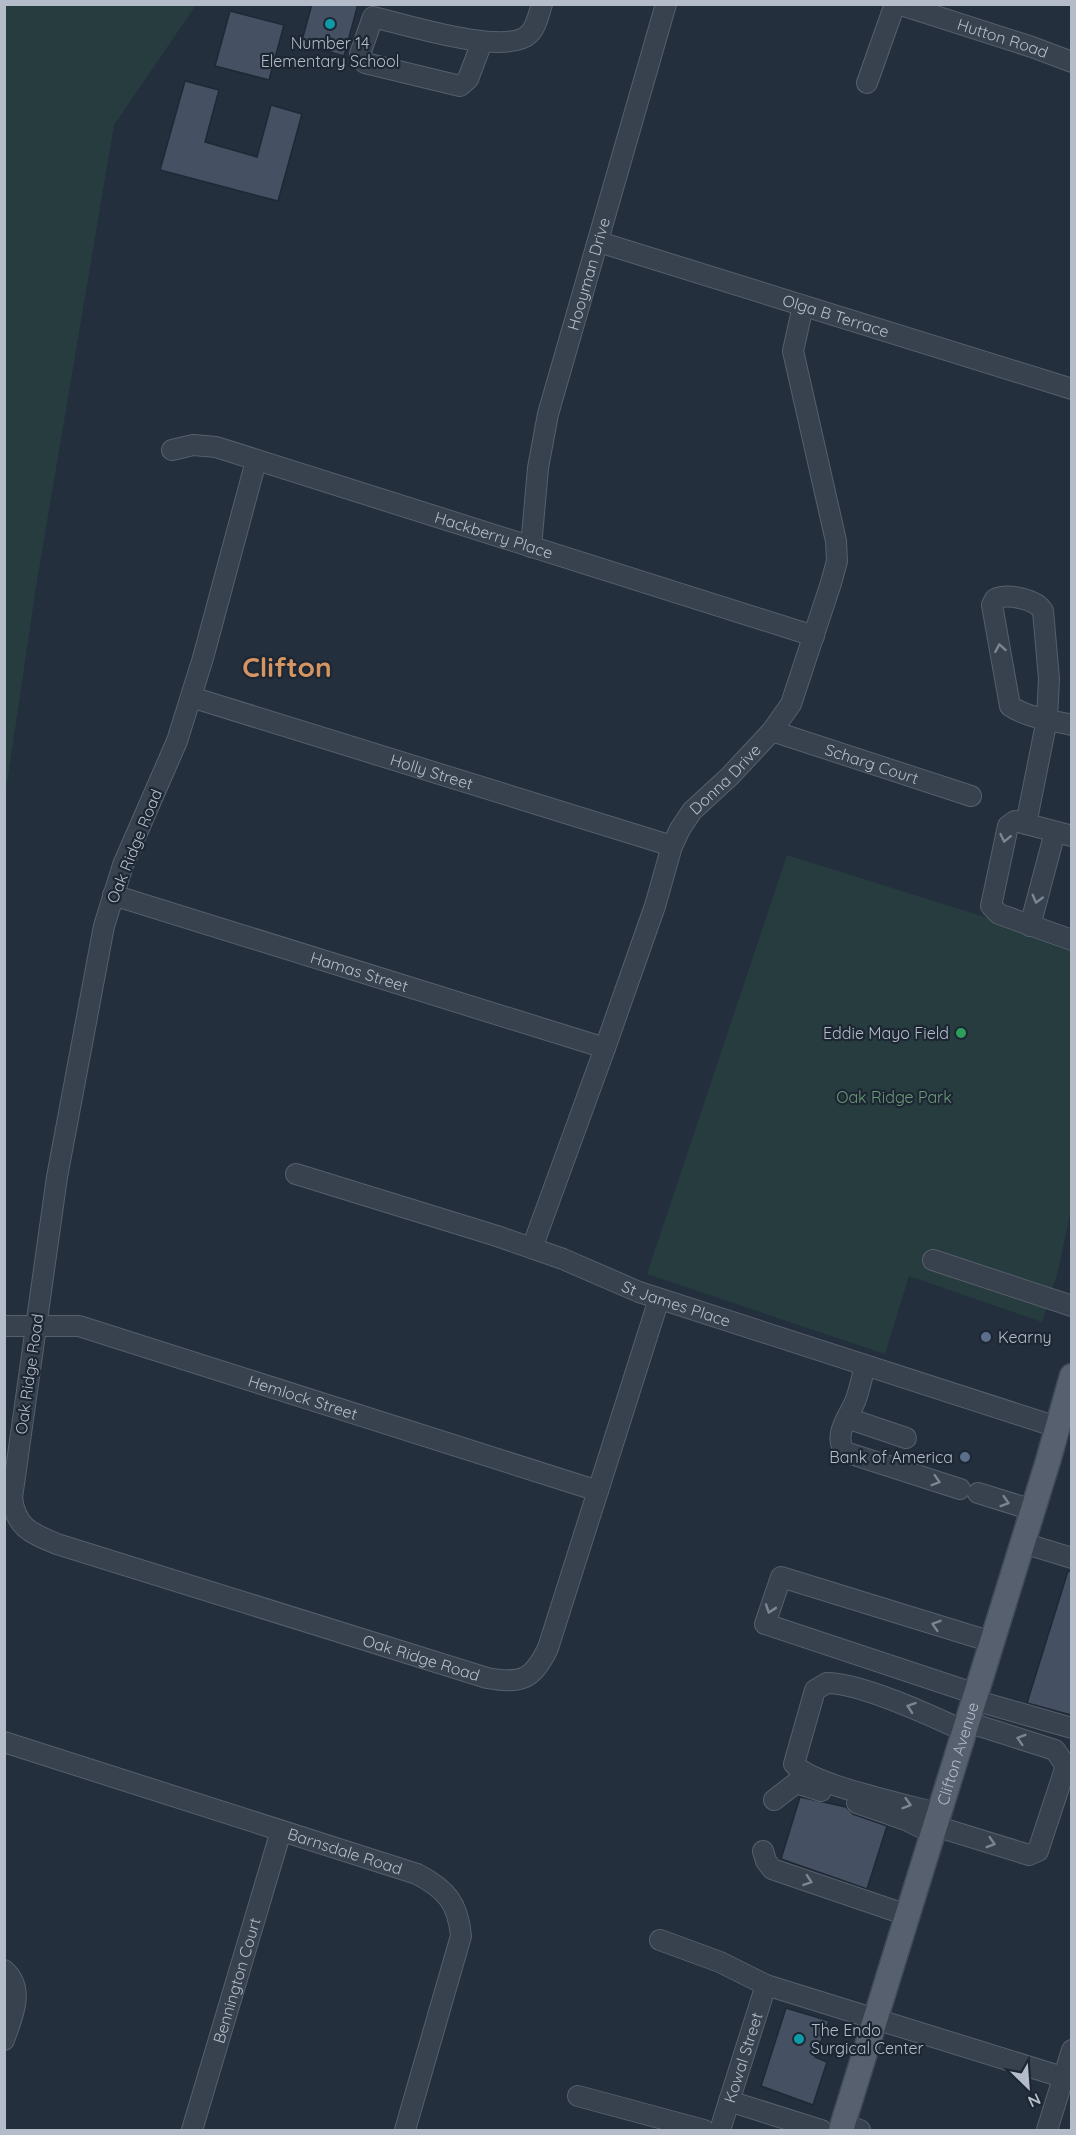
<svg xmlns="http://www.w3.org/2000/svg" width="1076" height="2135" font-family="Quicksand,sans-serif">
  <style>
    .green { fill: #263c3f }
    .building { fill: #455162; stroke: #1f2835; stroke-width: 1.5 }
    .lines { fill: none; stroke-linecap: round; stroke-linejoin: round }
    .minor-casing { stroke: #565f6c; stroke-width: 22 }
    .major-casing { stroke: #414a57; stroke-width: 27 }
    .minor { stroke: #38414e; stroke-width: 20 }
    .major { stroke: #56606e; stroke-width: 24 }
    .oneway { stroke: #7c8592 }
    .culture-dot { fill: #0f9aa8; stroke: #1d2633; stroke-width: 2 }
    .leisure-dot { fill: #2e9e5b; stroke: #1d2633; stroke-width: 2 }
    .service-dot { fill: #5c6f8a; stroke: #1d2633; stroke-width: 2 }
    .labels { text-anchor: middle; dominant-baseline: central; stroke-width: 4.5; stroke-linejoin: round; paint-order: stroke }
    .street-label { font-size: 16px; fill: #b4bcc9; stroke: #1d2633 }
    .poi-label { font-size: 16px; fill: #b4bcc9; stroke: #1d2633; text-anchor: end }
    .park-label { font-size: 16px; fill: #6b9a76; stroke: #1d2633 }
    .town-label { font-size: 28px; font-weight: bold; fill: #d59563; stroke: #1d2633 }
  </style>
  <rect width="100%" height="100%" fill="#242f3e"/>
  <g class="green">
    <path d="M5 4 196 5 114 125 36 587 5 797Z"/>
    <path d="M787 855 1071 944V1210L1058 1271 1042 1322 909 1276 885 1354 647 1274Z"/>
  </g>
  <g class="building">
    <path d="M312 4H358L344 56 301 44Z"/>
    <path d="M230 11 284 25 269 80 215 66Z"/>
    <path d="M185 81 219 90 205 142 257 157 271 105 302 114 278 201 160 170Z"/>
    <path d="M1068 1571 1071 1572V1715L1027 1703Z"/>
    <path d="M800 1797 846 1807 853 1814 887 1826 867 1889 781 1859Z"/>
    <path d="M786 2008 829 2021 815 2057 827 2062 813 2105 761 2086Z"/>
  </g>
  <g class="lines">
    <g class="minor-casing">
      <g id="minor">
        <path id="s1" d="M898 4 1032 47 1072 62"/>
        <path d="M482 42 468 79 460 86 365 63 360 54 373 17C404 24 506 57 529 34 536 28 539 13 542 4"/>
        <path d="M867 83 895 4"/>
        <path id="s2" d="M599 242 1072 389"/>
        <path id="s3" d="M172 450 193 445 216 447 814 636"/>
        <path id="s4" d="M256 461 203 658 177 741 123 865 104 926 57 1177 12 1498C16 1528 31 1533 57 1544L487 1678C521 1684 533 1680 548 1648L659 1299"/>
        <path id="s5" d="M531 547 538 468 548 414 666 4"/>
        <path id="s6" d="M191 697 672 846"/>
        <path id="s7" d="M772 731 971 796"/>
        <path d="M1026 824 1047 719 1049 679 1043 611C1036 599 1007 593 995 599L992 605 1010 706C1028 718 1051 720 1072 725"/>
        <path d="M1072 836 1015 821 1008 826 991 906 999 914 1072 940"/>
        <path id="s8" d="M113 895 605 1048"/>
        <path d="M1030 926 1055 832"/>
        <path id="s9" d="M296 1174 497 1236 563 1259 639 1292 1057 1427"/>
        <path id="s10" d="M532 1248 605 1048 655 906 672 846 680 829 692 811 730 776 772 731 791 704 831 583 837 561 836 541 793 351 803 306"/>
        <path d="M933 1260 1072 1306"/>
        <path id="s11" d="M4 1326H79L598 1491"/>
        <path d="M865 1366C862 1377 860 1388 856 1399 850 1416 832 1434 845 1452L960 1489"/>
        <path d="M847 1418 906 1438"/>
        <path d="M978 1493 1033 1510"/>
        <path d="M1023 1543 1072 1558"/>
        <path d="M976 1694 765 1624 781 1577 992 1642"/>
        <path d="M974 1700 1072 1728"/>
        <path id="s12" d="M4 1742 417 1874C446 1889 458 1903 461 1936L405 2130"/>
        <path d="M774 1800 796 1783 821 1791"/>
        <path d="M857 1803 906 1820 932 1833"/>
        <path d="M939 1814C907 1804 813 1786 794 1764L815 1690 827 1683C861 1683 932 1716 964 1731"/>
        <path d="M935 1826 1029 1855 1038 1851 1066 1766 1055 1750 967 1722"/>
        <path d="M763 1851 766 1861 772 1869 907 1915"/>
        <path d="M660 1940 720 1962 766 1985 1072 2080"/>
        <path d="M4 1970C26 1989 12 2017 4 2040"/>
        <path d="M578 2096 704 2130"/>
        <path d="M729 2101 821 2130"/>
        <path d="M843 2124 860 2130"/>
        <path id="s13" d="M192 2130 281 1831"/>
        <path id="s14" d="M720 2130 766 1985"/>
        <path d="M1047 2130 1072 2050"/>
      </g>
    </g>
    <g class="major-casing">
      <g id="major">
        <path id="s15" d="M841 2130 1048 1461 1072 1376"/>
      </g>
    </g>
    <use href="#minor" class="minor"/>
    <use href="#major" class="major"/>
  </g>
  <defs><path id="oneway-chevron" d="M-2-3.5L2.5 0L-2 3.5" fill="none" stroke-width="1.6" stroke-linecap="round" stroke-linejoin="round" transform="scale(1.5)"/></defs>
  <g class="oneway">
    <use href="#oneway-chevron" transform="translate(1000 648) rotate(-100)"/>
    <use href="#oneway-chevron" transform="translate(1005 838) rotate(102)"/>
    <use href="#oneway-chevron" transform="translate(1037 899) rotate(105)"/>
    <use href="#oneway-chevron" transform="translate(936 1481) rotate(17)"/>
    <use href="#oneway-chevron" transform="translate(1005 1502) rotate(17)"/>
    <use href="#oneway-chevron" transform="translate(770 1609) rotate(109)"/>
    <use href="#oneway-chevron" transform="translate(936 1625) rotate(-163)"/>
    <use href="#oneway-chevron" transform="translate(911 1707) rotate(-161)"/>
    <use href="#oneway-chevron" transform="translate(1021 1739) rotate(-163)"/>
    <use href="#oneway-chevron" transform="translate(907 1804) rotate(16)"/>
    <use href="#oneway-chevron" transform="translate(991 1843) rotate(17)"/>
    <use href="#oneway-chevron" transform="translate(808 1881) rotate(19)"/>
  </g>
  <g class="culture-dot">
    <circle cx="330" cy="24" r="6"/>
    <circle cx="799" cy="2039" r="6"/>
  </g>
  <circle class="leisure-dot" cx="961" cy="1033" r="6"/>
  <g class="service-dot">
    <circle cx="986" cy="1337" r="6"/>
    <circle cx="965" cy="1457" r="6"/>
  </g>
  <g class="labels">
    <g class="street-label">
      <text stroke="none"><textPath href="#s1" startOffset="110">Hutton Road</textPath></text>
      <text stroke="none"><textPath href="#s5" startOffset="280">Hooyman Drive</textPath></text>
      <text stroke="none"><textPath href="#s2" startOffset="248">Olga B Terrace</textPath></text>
      <text stroke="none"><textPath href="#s3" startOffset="336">Hackberry Place</textPath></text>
      <text stroke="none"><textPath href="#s7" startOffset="105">Scharg Court</textPath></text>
      <text stroke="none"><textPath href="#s6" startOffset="252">Holly Street</textPath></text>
      <text stroke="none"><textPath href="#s10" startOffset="512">Donna Drive</textPath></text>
      <text transform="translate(134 846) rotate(-68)">Oak Ridge Road</text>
      <text stroke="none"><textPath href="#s8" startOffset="258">Hamas Street</textPath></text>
      <text stroke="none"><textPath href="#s9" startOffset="402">St James Place</textPath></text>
      <text transform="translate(29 1374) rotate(-82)">Oak Ridge Road</text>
      <text stroke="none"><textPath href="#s11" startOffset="310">Hemlock Street</textPath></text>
      <text stroke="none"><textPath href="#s4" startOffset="1520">Oak Ridge Road</textPath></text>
      <text stroke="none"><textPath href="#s15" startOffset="394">Clifton Avenue</textPath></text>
      <text stroke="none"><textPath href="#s12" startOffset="358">Barnsdale Road</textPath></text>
      <text stroke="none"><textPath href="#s13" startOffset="156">Bennington Court</textPath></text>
      <text stroke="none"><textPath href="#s14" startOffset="76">Kowal Street</textPath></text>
    </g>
    <g class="poi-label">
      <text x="330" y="43" text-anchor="middle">Number 14<tspan x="330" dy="18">Elementary School</tspan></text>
      <text x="949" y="1033">Eddie Mayo Field</text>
      <text x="998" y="1337" text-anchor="start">Kearny</text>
      <text x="953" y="1457">Bank of America</text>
      <text x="811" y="2030" text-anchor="start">The Endo<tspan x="811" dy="18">Surgical Center</tspan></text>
    </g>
    <g class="park-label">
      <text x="894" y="1097">Oak Ridge Park</text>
    </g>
    <g class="town-label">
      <text x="287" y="666">Clifton</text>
    </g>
  </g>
  <rect width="1076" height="2135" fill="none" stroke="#b4bcc9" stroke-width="12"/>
  <g transform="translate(1028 2087) rotate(155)" stroke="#1d2633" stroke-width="4.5" paint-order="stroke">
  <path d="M0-4.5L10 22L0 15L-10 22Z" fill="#b4bcc9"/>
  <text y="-9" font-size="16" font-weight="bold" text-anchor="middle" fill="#b4bcc9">N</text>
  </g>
</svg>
